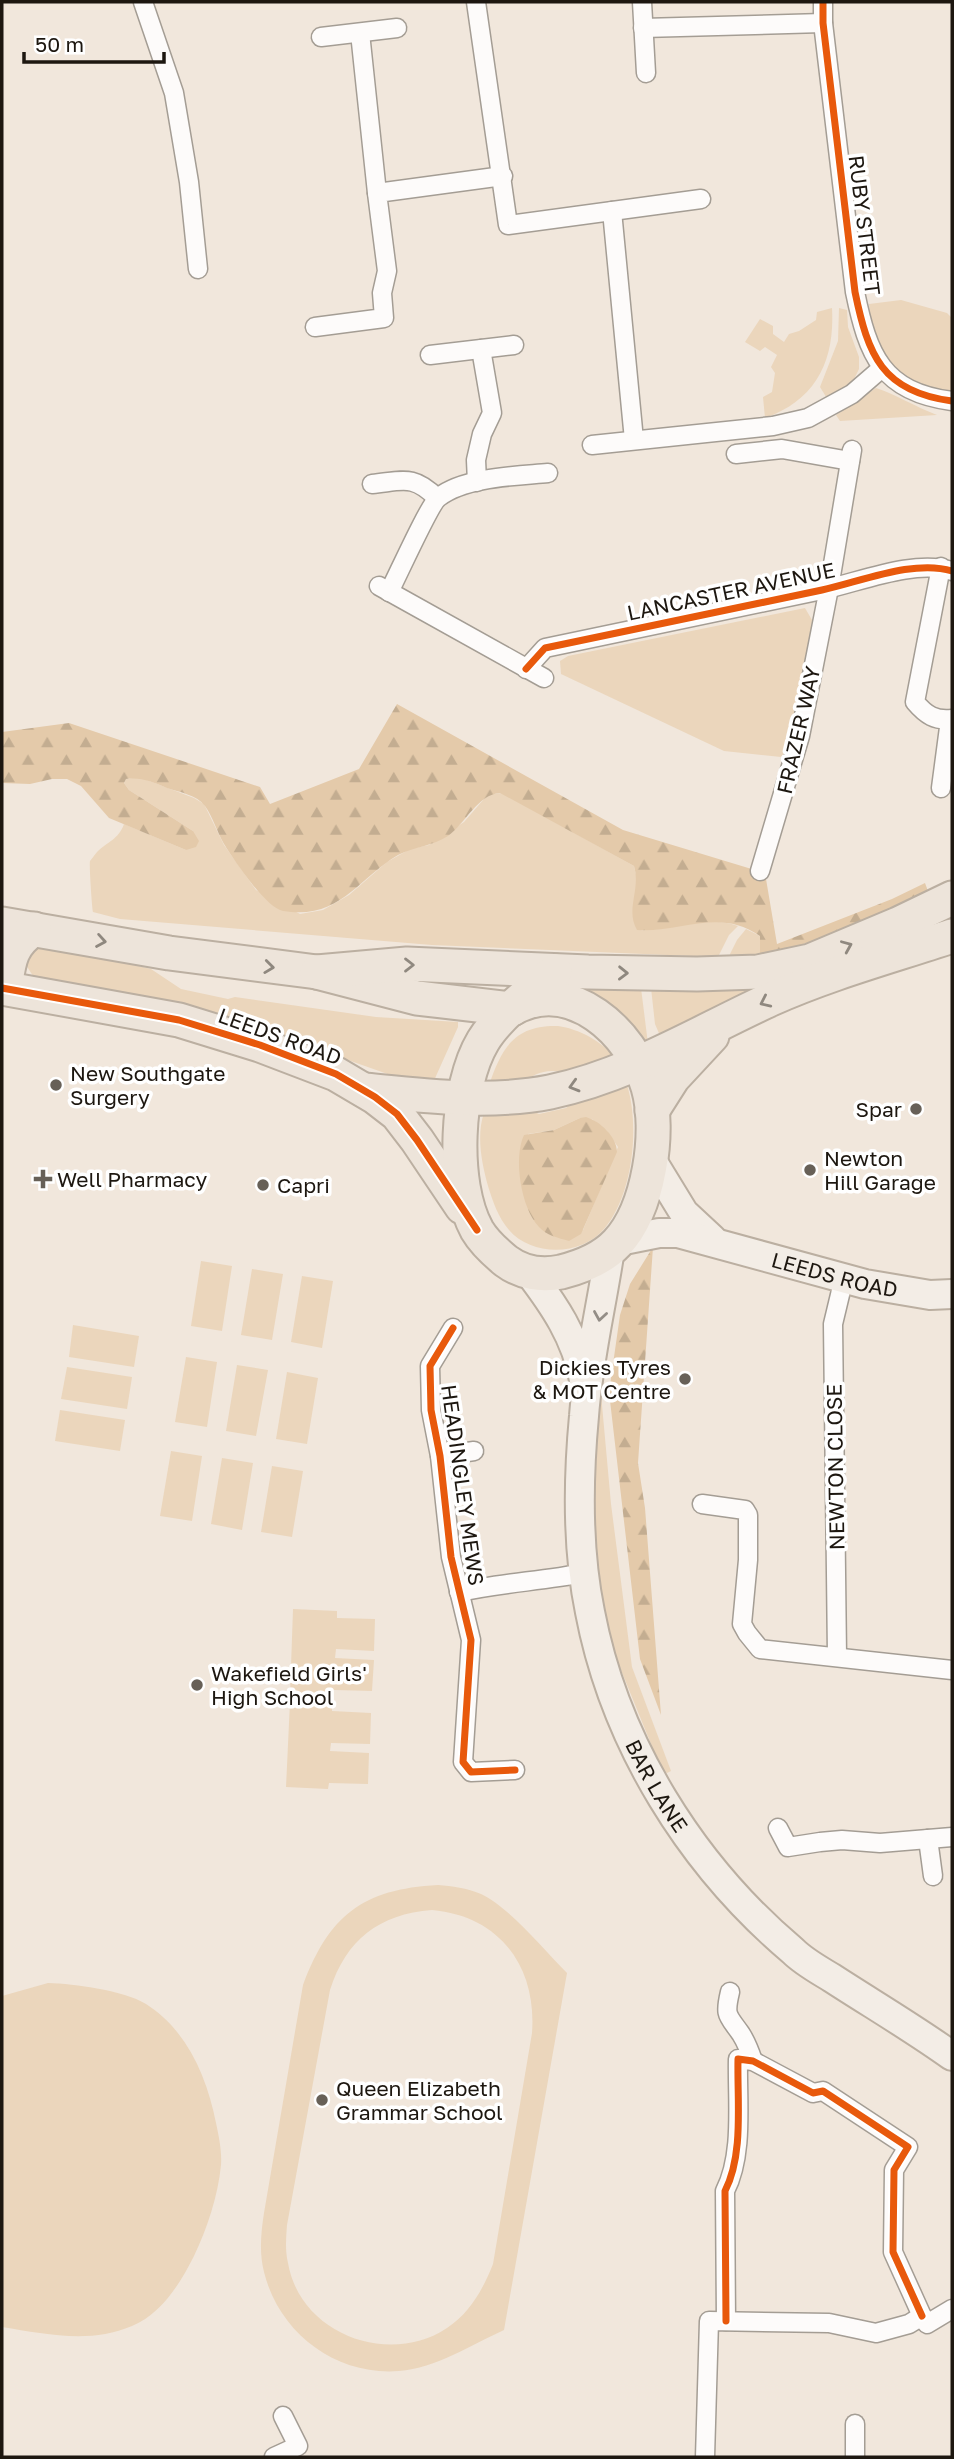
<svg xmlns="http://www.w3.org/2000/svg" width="954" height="2459" font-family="'Golos Text',sans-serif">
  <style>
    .green { fill: #ebd6bc; fill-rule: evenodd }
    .forest { fill: url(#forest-firs) }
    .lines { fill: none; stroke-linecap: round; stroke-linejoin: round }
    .street-casing { stroke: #a49d94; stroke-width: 21 }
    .primary-casing { stroke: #bbafa1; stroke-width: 32 }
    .highway-casing { stroke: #bbafa1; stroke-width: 37 }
    .street { stroke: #fdfbfa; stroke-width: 18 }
    .primary { stroke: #f3ede6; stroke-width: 28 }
    .highway { stroke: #ede4da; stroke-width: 33 }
    .cycleway-casing { stroke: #fff; stroke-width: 11 }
    .cycleway { stroke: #e8590c; stroke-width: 7 }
    .oneway { stroke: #8f887f }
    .oneway2 { stroke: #938d86 }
    .poi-dot { fill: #676057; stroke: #fff; stroke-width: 2.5 }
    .labels { text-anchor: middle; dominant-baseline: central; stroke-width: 7; stroke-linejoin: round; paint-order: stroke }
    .street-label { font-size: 21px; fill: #1d1710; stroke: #fff }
    .poi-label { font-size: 21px; fill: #1d1710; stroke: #fff; text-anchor: start }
  </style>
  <defs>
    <pattern id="forest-firs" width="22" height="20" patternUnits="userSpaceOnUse" patternTransform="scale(1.75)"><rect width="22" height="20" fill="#e4caaa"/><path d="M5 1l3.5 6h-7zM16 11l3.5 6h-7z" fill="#c3ad91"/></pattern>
  </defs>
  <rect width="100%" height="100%" fill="#f1e7dc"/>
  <g class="green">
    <path d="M901 300 947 313 952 318V391C917 390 881 368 872 332 870 323 870 313 869 304Z"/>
    <path d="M832 308C835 361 816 400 765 418L763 397 772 392 775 373 771 367 777 355 765 347 760 351 745 342 760 319 773 326V334L784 342 789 334 799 331 816 320 817 312Z"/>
    <path d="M839 308 847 310 848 327 859 357V369L852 383 828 400 820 387 838 341Z"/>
    <path d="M876 388C897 395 916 407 937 415L840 421 836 415Z"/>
    <path d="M805 608 812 620 811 631 789 749 781 757 724 751 561 674 560 661 568 656Z"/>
    <path d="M139 777 194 798 204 804 224 845 256 890 300 914 323 910 349 895 387 862 410 849 429 845 464 822 484 799 491 794 502 793 634 866 637 879V930C671 932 705 914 738 926L729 935 719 955 715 957 432 945 120 919 93 912C92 908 89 864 90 861 91 860 96 853 97 852 107 842 119 839 124 824L186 850 193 831 129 790 124 783 126 779Z"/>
    <path d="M952 904V923L661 1038 655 1024 650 979 715 980Z"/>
    <path d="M746 929 760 936V956L731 958 730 954 737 940Z"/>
    <path d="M52 945 151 969 181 989 228 999 235 997 376 1017 458 1022V1027L432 1085 399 1078 248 1025 148 998 49 983 35 979 24 962 31 948Z"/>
    <path d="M640 980 648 1044H642C619 1015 610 999 572 987Z"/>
    <path d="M558 1026C579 1029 602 1041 615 1058L570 1075C552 1067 535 1071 521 1085H489C502 1048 514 1025 558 1026Z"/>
    <path d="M627 1085C640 1126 633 1195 604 1229 582 1256 532 1257 509 1230 498 1217 493 1202 488 1186 482 1164 476 1136 484 1113L527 1108 539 1114 566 1108 577 1098ZM580 1118 592 1119 607 1131 618 1147 583 1230 533 1219 524 1194 528 1134 554 1130Z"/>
    <path d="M201 1261 232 1266 222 1331 191 1326Z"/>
    <path d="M252 1269 283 1274 272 1340 241 1335Z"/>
    <path d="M302 1276 333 1281 322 1348 291 1342Z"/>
    <path d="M73 1325 139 1336 134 1367 69 1357Z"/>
    <path d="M186 1357 217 1362 207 1427 175 1422Z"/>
    <path d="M237 1365 268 1370 256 1436 226 1431Z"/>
    <path d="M67 1367 132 1377 127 1409 61 1399Z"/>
    <path d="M287 1372 318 1378 307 1444 276 1439Z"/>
    <path d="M600 1383 611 1504 632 1667 671 1771 667 1773 662 1771 599 1616 592 1518Z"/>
    <path d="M60 1410 125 1420 120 1451 55 1441Z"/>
    <path d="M171 1451 202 1456 192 1521 160 1516Z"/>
    <path d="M222 1458 253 1463 242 1530 211 1524Z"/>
    <path d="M272 1466 303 1471 292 1537 261 1532Z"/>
    <path d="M293 1609 337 1611V1618L375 1619 374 1651 336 1649 335 1658 374 1660 372 1691 334 1690V1697L290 1695Z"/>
    <path d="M290 1702 332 1704V1711L371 1713 370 1744 331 1743 330 1751 369 1753 368 1784 329 1783 328 1789 286 1787Z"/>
    <path d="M438 1885C452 1886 467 1888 481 1894 509 1907 544 1950 567 1973L504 2330C471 2345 436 2368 399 2371 336 2376 279 2333 264 2272 259 2252 261 2232 264 2213L303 1985C329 1916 362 1889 438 1885ZM432 1910C500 1916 537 1967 532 2033L493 2264C483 2289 470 2313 447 2328 389 2367 300 2334 288 2263 285 2250 286 2238 287 2225L330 1990C346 1940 379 1914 432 1910Z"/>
    <path d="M48 1983C75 1984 123 1990 146 2004 187 2030 207 2077 216 2123 219 2137 222 2152 221 2165 218 2196 207 2229 194 2256 180 2284 161 2314 132 2326 90 2344 45 2334 2 2327V1996Z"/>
  </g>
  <g class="forest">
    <path d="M397 704 623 830 765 873 777 944 892 899 925 883 929 894C874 917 819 943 760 956V936C719 907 681 933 637 930 625 909 641 890 634 866L500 793C478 794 465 824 448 836 433 846 414 847 398 855 356 880 340 920 283 911 266 908 234 860 224 844 217 832 213 817 205 806 197 795 179 792 167 788 152 782 142 777 126 779L124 783 129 790 193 831 199 841 196 847 186 850 109 818 81 786 67 779H52L30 784 2 783V732L69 723 260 787 270 804 359 769Z"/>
    <path d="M586 1117C600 1121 617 1137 617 1152L581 1234 569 1241C558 1238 546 1235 539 1227 521 1208 513 1158 524 1135L554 1130 580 1118Z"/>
    <path d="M653 1247 638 1463 645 1508 661 1715 640 1659 609 1392 620 1315 630 1284Z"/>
  </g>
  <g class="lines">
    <g class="street-casing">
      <g id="street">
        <path d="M143 2 174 93 189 182 198 269"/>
        <path d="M476 2 508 225 701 199"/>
        <path d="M642 2 646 73"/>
        <path d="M823 2V23L855 292C868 355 882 392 952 401"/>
        <path d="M643 28 823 23"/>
        <path d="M360 33 377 193"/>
        <path d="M321 37 397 28"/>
        <path d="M612 211 634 440"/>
        <path d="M315 327 384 318 382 293 387 271 377 193 503 176"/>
        <path d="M430 355 514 345"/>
        <path d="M592 445 773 426 808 418 852 394 882 368"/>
        <path d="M736 454 782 449 850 461"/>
        <path d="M477 482 476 460 482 434 492 413 481 349"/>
        <path d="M372 484C403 481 413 474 437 498"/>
        <path d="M941 567 915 702C926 715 935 721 952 719"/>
        <path d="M379 586 544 678"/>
        <path d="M389 592C397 577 430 503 439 497 465 477 516 476 548 473"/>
        <path d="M526 669 545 648C637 629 729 609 822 590 860 582 914 559 952 571"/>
        <path d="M941 788 950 720"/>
        <path d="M760 871 800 736 829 588 852 450"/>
        <path d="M453 1328 430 1366 431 1410 440 1456 451 1557 471 1640 463 1762 471 1772 515 1770"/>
        <path d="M440 1456 474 1451"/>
        <path d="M702 1504 745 1510 748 1515V1560L742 1624 747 1633 760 1649 952 1670"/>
        <path d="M459 1592C500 1583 542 1581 584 1573"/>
        <path d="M837 1656 833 1324 844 1278"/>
        <path d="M778 1828 788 1847 820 1842 842 1840 880 1843 952 1837"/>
        <path d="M928 1839 933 1876"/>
        <path d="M730 1992C724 2017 728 2015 741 2034 746 2042 750 2052 753 2061"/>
        <path d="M726 2321 725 2191C744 2154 737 2101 738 2059L753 2061 813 2093 823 2091 908 2147 894 2170 893 2252 922 2316"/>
        <path d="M274 2457 298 2446 283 2416"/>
        <path d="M705 2457 709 2321 829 2323 876 2333 909 2324 922 2316 927 2324 952 2309"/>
        <path d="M855 2457V2424"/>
      </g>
    </g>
    <g class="primary-casing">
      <g id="primary">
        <path d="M651 1159 684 1213 712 1239"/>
        <path id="s1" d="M619 1241 659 1233H678L865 1284 930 1295 952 1294"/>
        <path id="s2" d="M610 1249C602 1304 588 1360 584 1416 578 1480 577 1549 590 1612 615 1743 691 1865 793 1951 804 1962 819 1970 832 1978 872 2004 913 2028 952 2056"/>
        <path d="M528 1271C554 1305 576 1337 584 1380"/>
      </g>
    </g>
    <g class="highway-casing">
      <g id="highway">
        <path d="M2 924 169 953 317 972 417 998 512 1009"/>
        <path d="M317 972 407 964 588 972 697 974 758 972 810 961 898 924 952 898"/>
        <path d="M2 988 179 1020 260 1045 336 1074 375 1097 397 1114 417 1140 462 1207"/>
        <path d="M5 988C9 961 10 945 34 929"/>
        <path d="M512 1009C571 975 632 1033 648 1087 661 1131 649 1209 617 1243 603 1258 581 1267 561 1272 542 1276 522 1273 506 1261 495 1252 484 1242 477 1230 451 1183 456 1086 483 1041 498 1016 533 989 555 971"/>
        <path d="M364 1090C425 1096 489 1104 550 1092 628 1076 699 1032 771 999 829 973 892 956 952 936"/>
        <path d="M652 1111 673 1078 712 1036"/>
      </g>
    </g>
    <use href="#street" class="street"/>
    <use href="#primary" class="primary"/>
    <use href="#highway" class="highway"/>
    <g class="cycleway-casing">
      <g id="cycleway">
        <path d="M823 2V23L855 292C868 355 882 392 952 401"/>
        <path d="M526 669 545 648C637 629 729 609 822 590 860 582 914 559 952 571"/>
        <path d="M2 988 179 1020 260 1045 336 1074 375 1097 397 1114 417 1140 477 1230"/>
        <path d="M453 1328 430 1366 431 1410 440 1456 451 1557 471 1640 463 1762 471 1772 515 1770"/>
        <path d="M726 2321 725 2191C744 2154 737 2101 738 2059L753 2061 813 2093 823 2091 908 2147 894 2170 893 2252 922 2316"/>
      </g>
    </g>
    <use href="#cycleway" class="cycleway"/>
  </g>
  <defs><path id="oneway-chevron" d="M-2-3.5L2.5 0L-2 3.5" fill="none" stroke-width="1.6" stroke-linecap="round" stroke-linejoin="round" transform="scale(1.75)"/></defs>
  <g class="oneway">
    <use href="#oneway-chevron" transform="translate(101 941) rotate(10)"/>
    <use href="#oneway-chevron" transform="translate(847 946) rotate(-23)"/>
    <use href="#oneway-chevron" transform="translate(409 965)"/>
    <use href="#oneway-chevron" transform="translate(269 967) rotate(7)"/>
    <use href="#oneway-chevron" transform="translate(623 973) rotate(1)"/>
    <use href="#oneway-chevron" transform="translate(765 1002) rotate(155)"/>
    <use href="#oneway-chevron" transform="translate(574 1086) rotate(164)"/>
  </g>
  <use class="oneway2" href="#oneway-chevron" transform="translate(600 1316) rotate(99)"/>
  <g class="poi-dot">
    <circle cx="56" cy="1085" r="7"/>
    <circle cx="916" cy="1109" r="7"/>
    <circle cx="810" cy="1170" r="7"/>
    <path d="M39.5 1168.5h7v7h7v7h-7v7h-7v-7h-7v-7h7z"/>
    <circle cx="263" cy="1185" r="7"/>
    <circle cx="685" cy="1379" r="7"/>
    <circle cx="197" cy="1685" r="7"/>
    <circle cx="322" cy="2100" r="7"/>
  </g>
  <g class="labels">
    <g class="street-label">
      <text transform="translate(865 225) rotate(83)">RUBY STREET</text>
      <text transform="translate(731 591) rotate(-12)">LANCASTER AVENUE</text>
      <text transform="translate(798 730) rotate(-77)">FRAZER WAY</text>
      <text transform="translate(280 1036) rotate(20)">LEEDS ROAD</text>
      <text stroke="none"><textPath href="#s1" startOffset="222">LEEDS ROAD</textPath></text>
      <text transform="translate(835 1467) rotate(-91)">NEWTON CLOSE</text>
      <text transform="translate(463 1485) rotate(82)">HEADINGLEY MEWS</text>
      <text stroke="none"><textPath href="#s2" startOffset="553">BAR LANE</textPath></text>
    </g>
    <g class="poi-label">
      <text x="70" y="1073">New Southgate<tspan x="70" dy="24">Surgery</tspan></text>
      <text x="902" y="1109" text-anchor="end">Spar</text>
      <text x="824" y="1158">Newton<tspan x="824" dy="24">Hill Garage</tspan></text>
      <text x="57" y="1179">Well Pharmacy</text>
      <text x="277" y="1185">Capri</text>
      <text x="671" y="1367" text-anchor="end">Dickies Tyres<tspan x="671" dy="24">&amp; MOT Centre</tspan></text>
      <text x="211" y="1673">Wakefield Girls'<tspan x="211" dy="24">High School</tspan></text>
      <text x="336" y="2088">Queen Elizabeth<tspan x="336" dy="24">Grammar School</tspan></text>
    </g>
  </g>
  <rect width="954" height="2459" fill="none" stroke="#1d1710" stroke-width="7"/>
  <path d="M24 52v10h140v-10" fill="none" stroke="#1d1710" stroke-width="3.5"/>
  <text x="35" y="52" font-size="21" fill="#1d1710" stroke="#ffffff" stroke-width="5" paint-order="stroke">50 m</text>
</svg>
